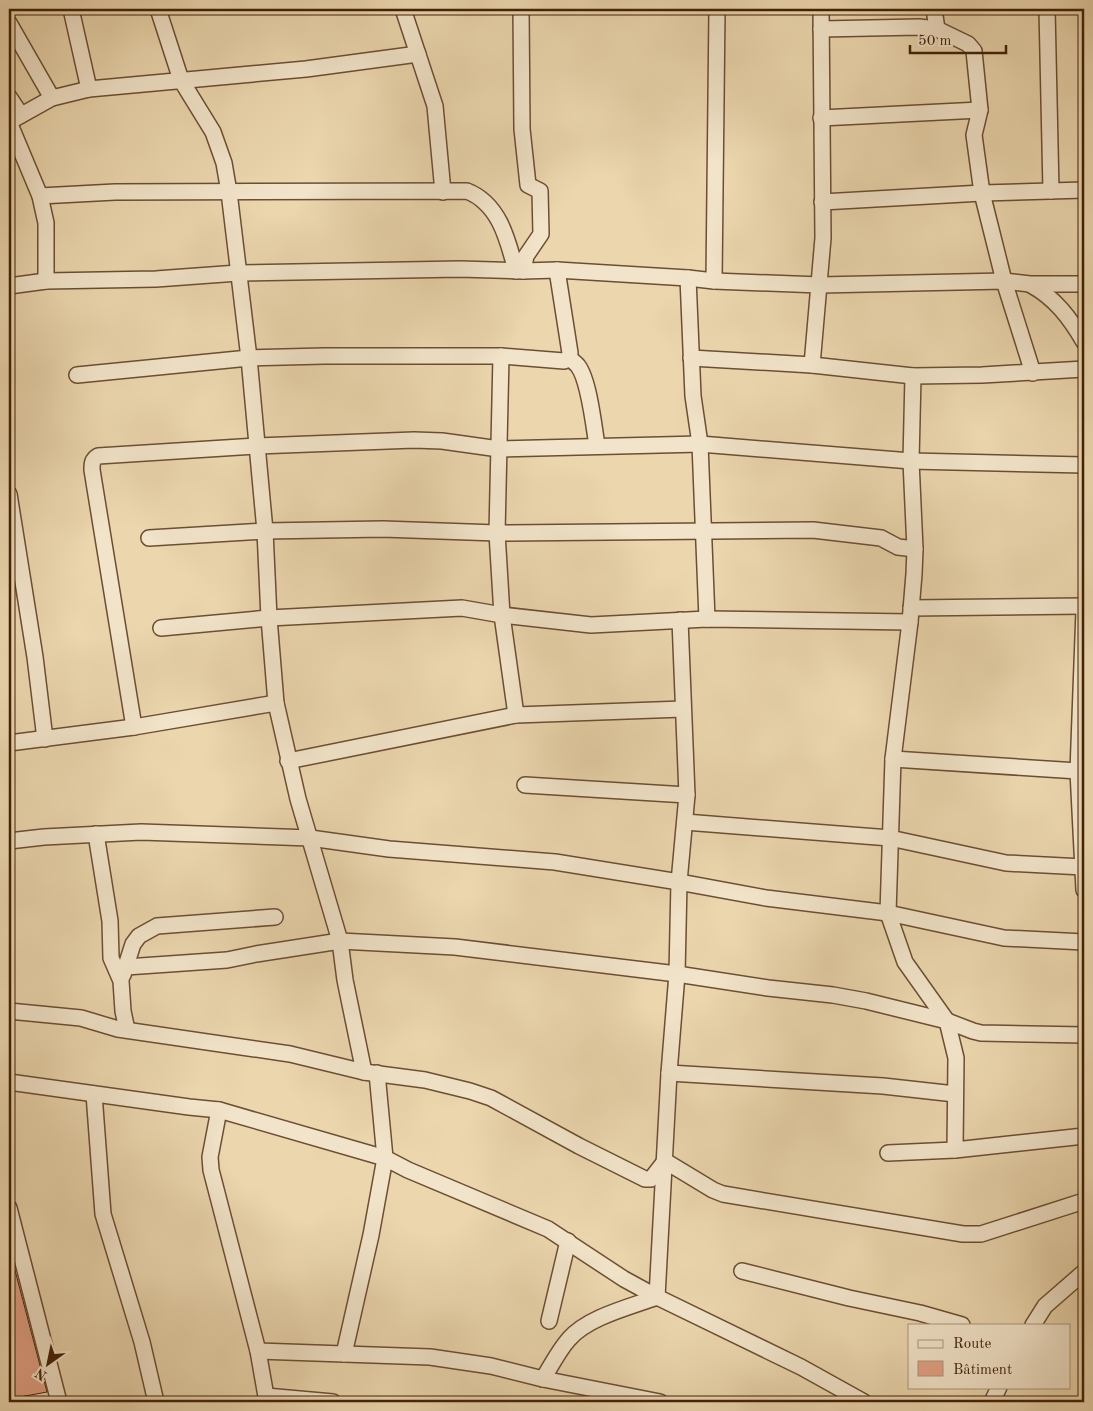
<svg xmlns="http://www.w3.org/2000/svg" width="1093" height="1411" font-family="'Old Standard TT',serif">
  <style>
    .building { fill: #e3a187; stroke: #41210a }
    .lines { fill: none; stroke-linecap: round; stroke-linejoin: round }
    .minor-casing { stroke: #6c4e33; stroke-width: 18 }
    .minor { stroke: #f2e4ca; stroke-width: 15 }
  </style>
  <rect width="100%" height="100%" fill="#ebd6ae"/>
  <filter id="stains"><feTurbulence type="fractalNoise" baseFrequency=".004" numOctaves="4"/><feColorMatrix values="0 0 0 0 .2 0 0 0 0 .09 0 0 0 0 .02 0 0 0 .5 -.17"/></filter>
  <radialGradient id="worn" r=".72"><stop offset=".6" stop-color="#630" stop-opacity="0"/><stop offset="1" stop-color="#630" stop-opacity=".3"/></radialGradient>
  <path class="building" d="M9 1255H11L47 1392 9 1399Z"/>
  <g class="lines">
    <g class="minor-casing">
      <g id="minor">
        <path d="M71 9 89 89"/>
        <path d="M158 9 181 80 213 132 224 163 229 192 249 358 265 531 269 618 276 703 298 799 340 941 345 980 364 1072"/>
        <path d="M403 9 435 106 443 192"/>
        <path d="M521 9 522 129 528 185 540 191 541 234 526 256 523 271"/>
        <path d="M934 9 937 29"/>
        <path d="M1047 9 1051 191"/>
        <path d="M9 23 52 98"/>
        <path d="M821 29 919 27 937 29 968 44 974 51 980 110 974 135 982 193 1004 281 1033 373"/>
        <path d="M9 97 21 115"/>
        <path d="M821 118 980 110"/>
        <path d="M9 122 52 98 89 89 306 69 418 54"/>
        <path d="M9 122 40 196 46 223V281"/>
        <path d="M40 196 115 192 467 191C500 204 508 241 516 271"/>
        <path d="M822 202 982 193 1084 190"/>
        <path d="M557 270 570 353 569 358"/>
        <path d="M688 278 693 396 700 444 707 619"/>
        <path d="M714 281 717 9"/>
        <path d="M1031 285C1055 298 1070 318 1084 342"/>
        <path d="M9 286 46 281 156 279 238 273 460 269 523 271 557 270 688 278 714 281 820 285 1004 281 1030 284H1084"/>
        <path d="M501 356 497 533 502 615 516 715"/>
        <path d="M569 358C571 360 576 363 578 366 589 380 594 427 597 446"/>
        <path d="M691 358 812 365 913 376 982 375 1084 369"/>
        <path d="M812 365 823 238 821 9"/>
        <path d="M77 375 249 358 324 356H501L564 361 569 358"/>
        <path d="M913 376 911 461 915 549 914 574 910 622 893 759 888 913 905 962 947 1021 956 1058 955 1150"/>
        <path d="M9 494 35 657 45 739"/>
        <path d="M149 538 265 531 383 529 497 533 813 530 881 538 898 547 915 549"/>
        <path d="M911 608 1084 606"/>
        <path d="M1084 610 1078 771 1084 890"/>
        <path d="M161 628 269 618 462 608 502 615 591 625 707 619 910 622"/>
        <path d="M134 727 92 470C92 463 92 460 98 456L257 446 414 440 442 441 499 449 700 444 911 461 1084 465"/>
        <path d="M9 743 134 727 276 703"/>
        <path d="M893 759 1078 771"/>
        <path d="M288 761 516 715 683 709"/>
        <path d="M525 785 687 795"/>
        <path d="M685 822 890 838 1006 863 1083 867"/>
        <path d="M96 834 110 921 111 958 121 981 123 1011 127 1030"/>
        <path d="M9 841 44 837 141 832 310 838 389 849 555 862 679 882 766 898 888 913 1004 938 1084 942"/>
        <path d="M126 967 227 960 256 954 340 941 455 947 677 974 768 988 833 995 866 1001 947 1021 973 1031 981 1033 1084 1035"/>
        <path d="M123 975 133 944 139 936 157 926 275 917"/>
        <path d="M9 1011 81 1018 118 1029 290 1054 364 1072 425 1080 470 1091 491 1098 579 1146 645 1179H651L665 1161 713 1190 723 1194 963 1234H981L1084 1201"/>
        <path d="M669 1073 883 1086 955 1094"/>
        <path d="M9 1082 189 1107 219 1110 385 1158 408 1170 548 1229 624 1279 657 1297 801 1367 864 1402"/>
        <path d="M94 1094 103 1214 142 1342 156 1402"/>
        <path d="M219 1110 210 1157 211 1170 258 1351 267 1402"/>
        <path d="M888 1153 955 1150 1084 1136"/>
        <path d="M9 1208 59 1402"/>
        <path d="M742 1271 849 1298 920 1313 962 1325"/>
        <path d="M549 1321 568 1241"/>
        <path d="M1033 1325 1045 1306 1084 1272"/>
        <path d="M258 1351 430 1357 491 1366 543 1379 660 1402"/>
        <path d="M344 1354 371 1235 385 1158 377 1073"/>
        <path d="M543 1379C551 1366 559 1350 569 1339 588 1317 630 1307 657 1297L669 1073 677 974 679 882 687 795 680 620"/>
        <path d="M266 1396 333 1402"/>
        <path d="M992 1402 999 1387"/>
      </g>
    </g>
    <use href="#minor" class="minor"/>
  </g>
  <rect width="1093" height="1411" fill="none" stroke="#ebd6ae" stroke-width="30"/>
  <rect x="10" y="10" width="1073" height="1391" fill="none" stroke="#41210a" stroke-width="2.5"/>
  <rect x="15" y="15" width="1063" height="1381" fill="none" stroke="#41210a"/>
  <rect x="908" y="1324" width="162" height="65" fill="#f2e4ca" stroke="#ab967d"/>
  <rect x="918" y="1340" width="25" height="8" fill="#f2e4ca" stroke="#ab967d"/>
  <text x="953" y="1348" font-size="15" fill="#41210a">Route</text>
  <rect x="918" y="1361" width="25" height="15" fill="#e3a187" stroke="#ab967d"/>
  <text x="953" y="1374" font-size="15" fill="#41210a">Bâtiment</text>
  <g transform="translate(48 1364) rotate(213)" stroke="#f2e4ca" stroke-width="4" paint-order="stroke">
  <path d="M0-4L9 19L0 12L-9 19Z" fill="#41210a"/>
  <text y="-8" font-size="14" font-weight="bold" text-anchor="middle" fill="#41210a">N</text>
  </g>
  <path d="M910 45v8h96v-8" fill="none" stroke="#41210a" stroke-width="2.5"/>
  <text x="918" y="45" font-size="15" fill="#41210a" stroke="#f2e4ca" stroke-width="4" paint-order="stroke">50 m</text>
  <rect width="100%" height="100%" filter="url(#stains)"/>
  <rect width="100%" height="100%" fill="url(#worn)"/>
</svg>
